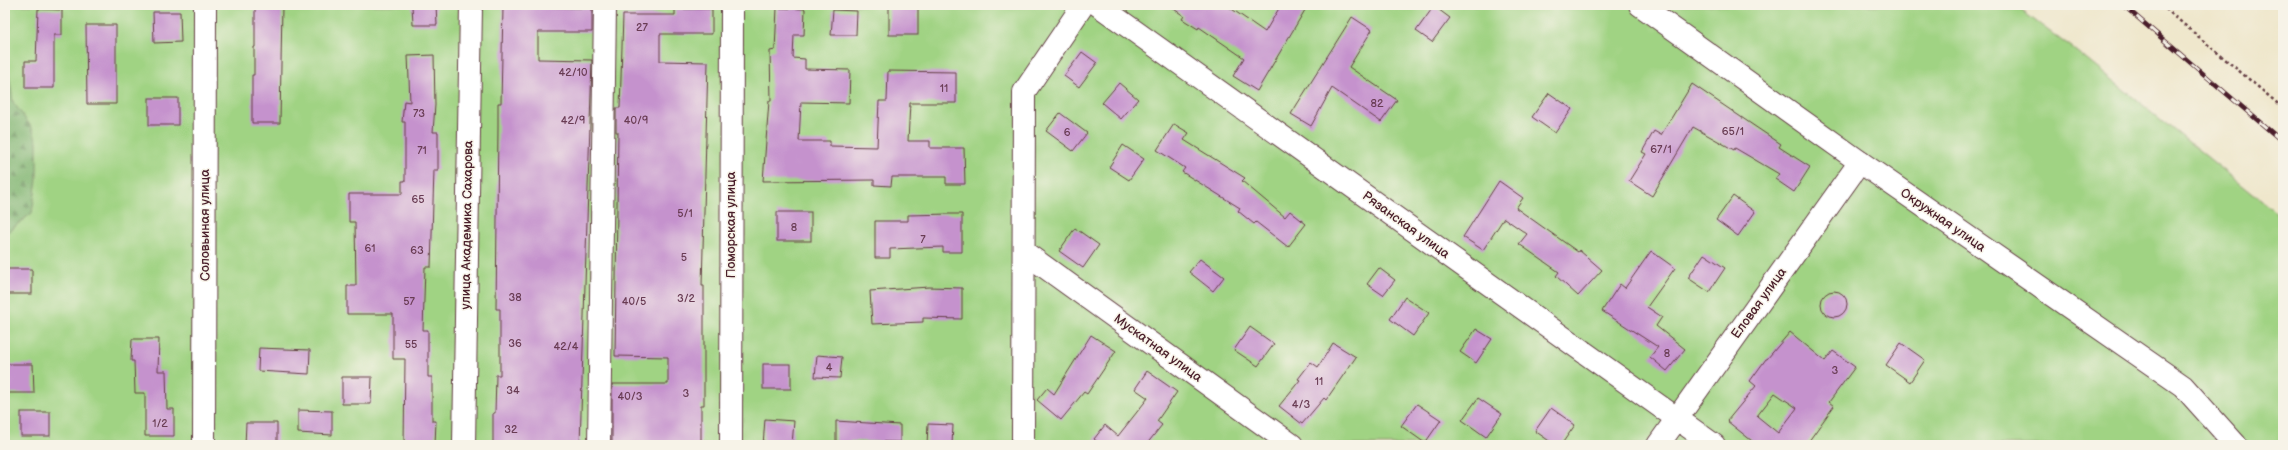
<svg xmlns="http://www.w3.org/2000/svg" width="2288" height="450" font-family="'Balsamiq Sans',sans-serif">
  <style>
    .green { fill: #a0d383; stroke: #757957 }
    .forest { fill: url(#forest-firs); stroke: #656a4e }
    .building { fill: #c592cd; fill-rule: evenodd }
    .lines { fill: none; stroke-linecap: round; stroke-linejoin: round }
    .minor-casing { stroke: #633d43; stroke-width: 24 }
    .path { stroke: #633d43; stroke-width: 2.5; stroke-dasharray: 3 3; stroke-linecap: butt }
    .minor { stroke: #fff; stroke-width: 22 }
    .rail-casing { stroke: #4a1f2b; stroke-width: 4.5 }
    .rail { stroke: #f7f3e8; stroke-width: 3; stroke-dasharray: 9; stroke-linecap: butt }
    .labels { text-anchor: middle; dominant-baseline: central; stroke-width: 3; stroke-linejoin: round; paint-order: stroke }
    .number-label { font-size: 11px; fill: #693c54 }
    .street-label { font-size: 13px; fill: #4a1f2b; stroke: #f7f3e8 }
  </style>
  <defs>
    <pattern id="forest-firs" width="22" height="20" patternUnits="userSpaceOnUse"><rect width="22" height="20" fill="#80b571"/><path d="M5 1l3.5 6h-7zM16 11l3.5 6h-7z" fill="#6b935d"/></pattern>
  </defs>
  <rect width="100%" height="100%" fill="#f7f3e8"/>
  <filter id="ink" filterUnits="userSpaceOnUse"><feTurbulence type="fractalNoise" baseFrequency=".025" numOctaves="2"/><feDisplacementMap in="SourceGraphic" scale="8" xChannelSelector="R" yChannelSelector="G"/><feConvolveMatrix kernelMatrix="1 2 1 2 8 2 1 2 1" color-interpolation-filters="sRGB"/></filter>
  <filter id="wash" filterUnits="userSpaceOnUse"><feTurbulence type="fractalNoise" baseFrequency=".012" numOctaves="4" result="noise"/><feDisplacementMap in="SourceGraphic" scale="16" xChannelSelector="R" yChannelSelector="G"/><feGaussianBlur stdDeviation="0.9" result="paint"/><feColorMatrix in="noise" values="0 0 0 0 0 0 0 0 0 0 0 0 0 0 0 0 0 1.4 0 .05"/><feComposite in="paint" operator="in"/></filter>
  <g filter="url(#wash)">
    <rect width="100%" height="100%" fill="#efe7cc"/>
    <path class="green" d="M5 5H2014L2077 52 2283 218V445H5Z"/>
    <g class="forest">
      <path d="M5 5H10L5 28Z"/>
      <path d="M5 47 13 102 32 128 37 142V179L32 213 5 234Z"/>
    </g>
    <g id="blocks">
      <g class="building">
        <path d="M255 5H282L280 123H252V75H254V47H255Z"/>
        <path d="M412 5H436L437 25H413Z"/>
        <rect x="889" y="5" width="29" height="30"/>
        <path d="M1168 5H1226L1265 32 1281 5H1308L1257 91 1233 76 1244 58 1199 27 1198 29 1182 19 1184 16Z"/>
        <path d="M1434 6 1450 18 1432 42 1416 31Z"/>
        <path d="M503 7 592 8V32H538V59L592 60 580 445H493V413H495L496 375H500V309H496L498 127V103H501Z"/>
        <path d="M777 8 805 9 804 35H794L793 58 805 59V69L850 70 849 103 801 102 799 141H830V146L877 147 879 101H887L888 71 956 72V103H910L908 141H930V148H964L965 184H946V177H892L891 186 874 185V180L763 181 769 101H771L770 51 775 50Z"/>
        <path d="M38 9 62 10V35H54V88H25V61H36Z"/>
        <path d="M675 9H712V34H660V61L708 62 702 286H704V405H701V445H612V384H668V357L615 356 618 132H616V108H620L623 15H675Z"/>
        <path d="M833 10 857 11 856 35H831Z"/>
        <path d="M153 12H180L181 42 154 43Z"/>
        <path d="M1352 17 1372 30 1349 67 1397 100 1381 122 1332 88 1311 126 1291 114Z"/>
        <path d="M86 25H116V104H87Z"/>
        <path d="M1082 52 1097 63 1079 87 1064 76Z"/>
        <path d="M434 55 435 105 433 132H438V170H434L431 267H425L423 330H428V377H432V421H436L435 445H404L405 359H393V314H347V286H356L355 222H349V194H402V181H405V122H402L404 101 410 102 408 56Z"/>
        <path d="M1119 83 1138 99 1121 119 1102 103Z"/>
        <path d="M1692 84 1781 144 1779 147 1810 167 1794 192 1775 179 1779 174 1735 148 1734 150 1693 127 1652 196 1629 181 1646 154 1642 152 1654 131 1661 135Z"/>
        <path d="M1549 93 1572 109 1555 133 1532 117Z"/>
        <rect x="149" y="98" width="29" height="27"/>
        <path d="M1060 113 1087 133 1073 151 1046 131Z"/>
        <path d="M1174 124 1189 133 1184 140 1245 178 1242 181 1285 217 1290 211 1306 224 1288 247 1256 222 1254 224 1238 211 1240 208 1182 172 1185 168 1157 150Z"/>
        <path d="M1123 145 1144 159 1129 180 1109 167Z"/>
        <path d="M1499 181 1523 198 1516 208 1578 252 1579 250 1602 270 1578 296 1556 276 1559 272 1519 244 1527 234 1504 218 1483 250 1463 237Z"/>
        <path d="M1733 196 1755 212 1738 236 1716 220Z"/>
        <rect x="777" y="212" width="34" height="29"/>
        <path d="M949 214H962V252H943V247L890 249V258H875V221H908V215Z"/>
        <path d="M1075 228 1099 245 1083 268 1059 251Z"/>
        <path d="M1651 251 1675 268 1647 307 1662 317 1656 326 1685 349 1667 371 1650 357 1658 347 1602 311 1620 284 1625 288Z"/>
        <path d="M1704 254 1725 268 1709 292 1688 278Z"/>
        <path d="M1200 259 1224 277 1213 291 1189 272Z"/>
        <path d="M1379 268 1395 280 1383 295 1367 284Z"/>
        <rect x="5" y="269" width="27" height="25"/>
        <path d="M929 287 962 288V319L923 318V322L872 324 870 291Z"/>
        <circle cx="1834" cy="304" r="13"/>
        <path d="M1405 297 1429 313 1413 336 1390 319Z"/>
        <path d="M1250 327 1274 344 1258 366 1234 350Z"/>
        <path d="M1476 329 1492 339 1476 363 1460 352Z"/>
        <path d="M1790 332 1825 361 1833 351 1855 367 1829 402 1834 406 1806 445H1757L1727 421 1756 386 1750 381 1766 359H1767ZM1775 393 1797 408 1778 433 1757 416Z"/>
        <path d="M1091 335 1116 351 1087 394 1084 392 1061 420 1037 400 1047 388 1054 394Z"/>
        <path d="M132 339H159L158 371H166L167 409H174V436H145V393H135L134 361H131Z"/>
        <path d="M1333 343 1356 357 1326 400 1324 398 1302 424 1279 406 1300 380 1298 379 1311 362 1318 367Z"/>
        <path d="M1901 343 1925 360 1910 382 1886 365Z"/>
        <path d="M259 348 310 350 309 374 258 371Z"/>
        <path d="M817 355 842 357 840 378 815 377Z"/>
        <path d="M6 364H33L34 393H6Z"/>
        <rect x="763" y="364" width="28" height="25"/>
        <path d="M1147 371 1177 392 1157 421 1162 425 1146 445H1101L1094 439 1105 425 1118 436 1148 398 1135 389Z"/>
        <path d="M342 377H372L371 404H342Z"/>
        <path d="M1478 398 1502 414 1486 437 1462 420Z"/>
        <path d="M1417 404 1441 420 1425 443 1401 426Z"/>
        <path d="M1551 408 1575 425 1561 445H1555L1535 431Z"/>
        <path d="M298 410 332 411V435L298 433Z"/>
        <rect x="21" y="412" width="29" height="24"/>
        <path d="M765 419 794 421 792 445H763Z"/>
        <path d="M836 421 900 425V442L850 441V445H836Z"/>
        <path d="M246 423H277V445H245Z"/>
        <path d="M928 424 953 425 952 445H927Z"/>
      </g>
    </g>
  </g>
  <g filter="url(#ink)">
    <use href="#blocks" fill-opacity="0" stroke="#633d43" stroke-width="1"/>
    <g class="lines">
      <g class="minor-casing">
        <g id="minor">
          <path d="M1098 5 1714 445"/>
          <path d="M1640 5 1860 162 2183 386 2236 445"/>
          <path d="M1024 252 1292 445"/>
          <path d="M204 445 205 5"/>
          <path d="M464 445 471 5"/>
          <path d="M599 445 605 5"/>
          <path d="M731 445 732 5"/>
          <path d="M1023 445 1024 92 1083 5"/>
          <path d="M1658 445 1860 162"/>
        </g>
      </g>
      <path class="path" d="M2161 5 2283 108"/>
      <use href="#minor" class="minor"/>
      <g class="rail-casing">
        <path id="rail" d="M2123 5 2283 142"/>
      </g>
      <use href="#rail" class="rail"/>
    </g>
  </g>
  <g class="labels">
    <g class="number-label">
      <text x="642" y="27">27</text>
      <text x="573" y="72">42/10</text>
      <text x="944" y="88">11</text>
      <text x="1377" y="103">82</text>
      <text x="419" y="113">73</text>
      <text x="573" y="120">42/9</text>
      <text x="636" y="120">40/9</text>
      <text x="1733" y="131">65/1</text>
      <text x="1067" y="132">6</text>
      <text x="1661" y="149">67/1</text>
      <text x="422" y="150">71</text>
      <text x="418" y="199">65</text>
      <text x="685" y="213">5/1</text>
      <text x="794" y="227">8</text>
      <text x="923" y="239">7</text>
      <text x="370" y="248">61</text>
      <text x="417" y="250">63</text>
      <text x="684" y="257">5</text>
      <text x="515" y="297">38</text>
      <text x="686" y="298">3/2</text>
      <text x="409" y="301">57</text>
      <text x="634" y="301">40/5</text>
      <text x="515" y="343">36</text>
      <text x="411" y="344">55</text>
      <text x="566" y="346">42/4</text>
      <text x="1667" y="353">8</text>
      <text x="829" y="367">4</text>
      <text x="1835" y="370">3</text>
      <text x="1319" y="381">11</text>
      <text x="513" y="390">34</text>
      <text x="686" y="393">3</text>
      <text x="630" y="396">40/3</text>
      <text x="1301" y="404">4/3</text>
      <text x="160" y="423">1/2</text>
      <text x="511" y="429">32</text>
    </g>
    <g class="street-label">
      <text transform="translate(1943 220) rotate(35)">Окружная улица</text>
      <text transform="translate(205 225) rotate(-90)">Соловьиная улица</text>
      <text transform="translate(467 225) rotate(-89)">улица Академика Сахарова</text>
      <text transform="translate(731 225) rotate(-90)">Поморская улица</text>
      <text transform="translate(1406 225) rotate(36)">Рязанская улица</text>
      <text transform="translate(1759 303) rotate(-54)">Еловая улица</text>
      <text transform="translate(1158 348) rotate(36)">Мускатная улица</text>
    </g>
  </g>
  <rect width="2288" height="450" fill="none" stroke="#f7f3e8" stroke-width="20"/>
</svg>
